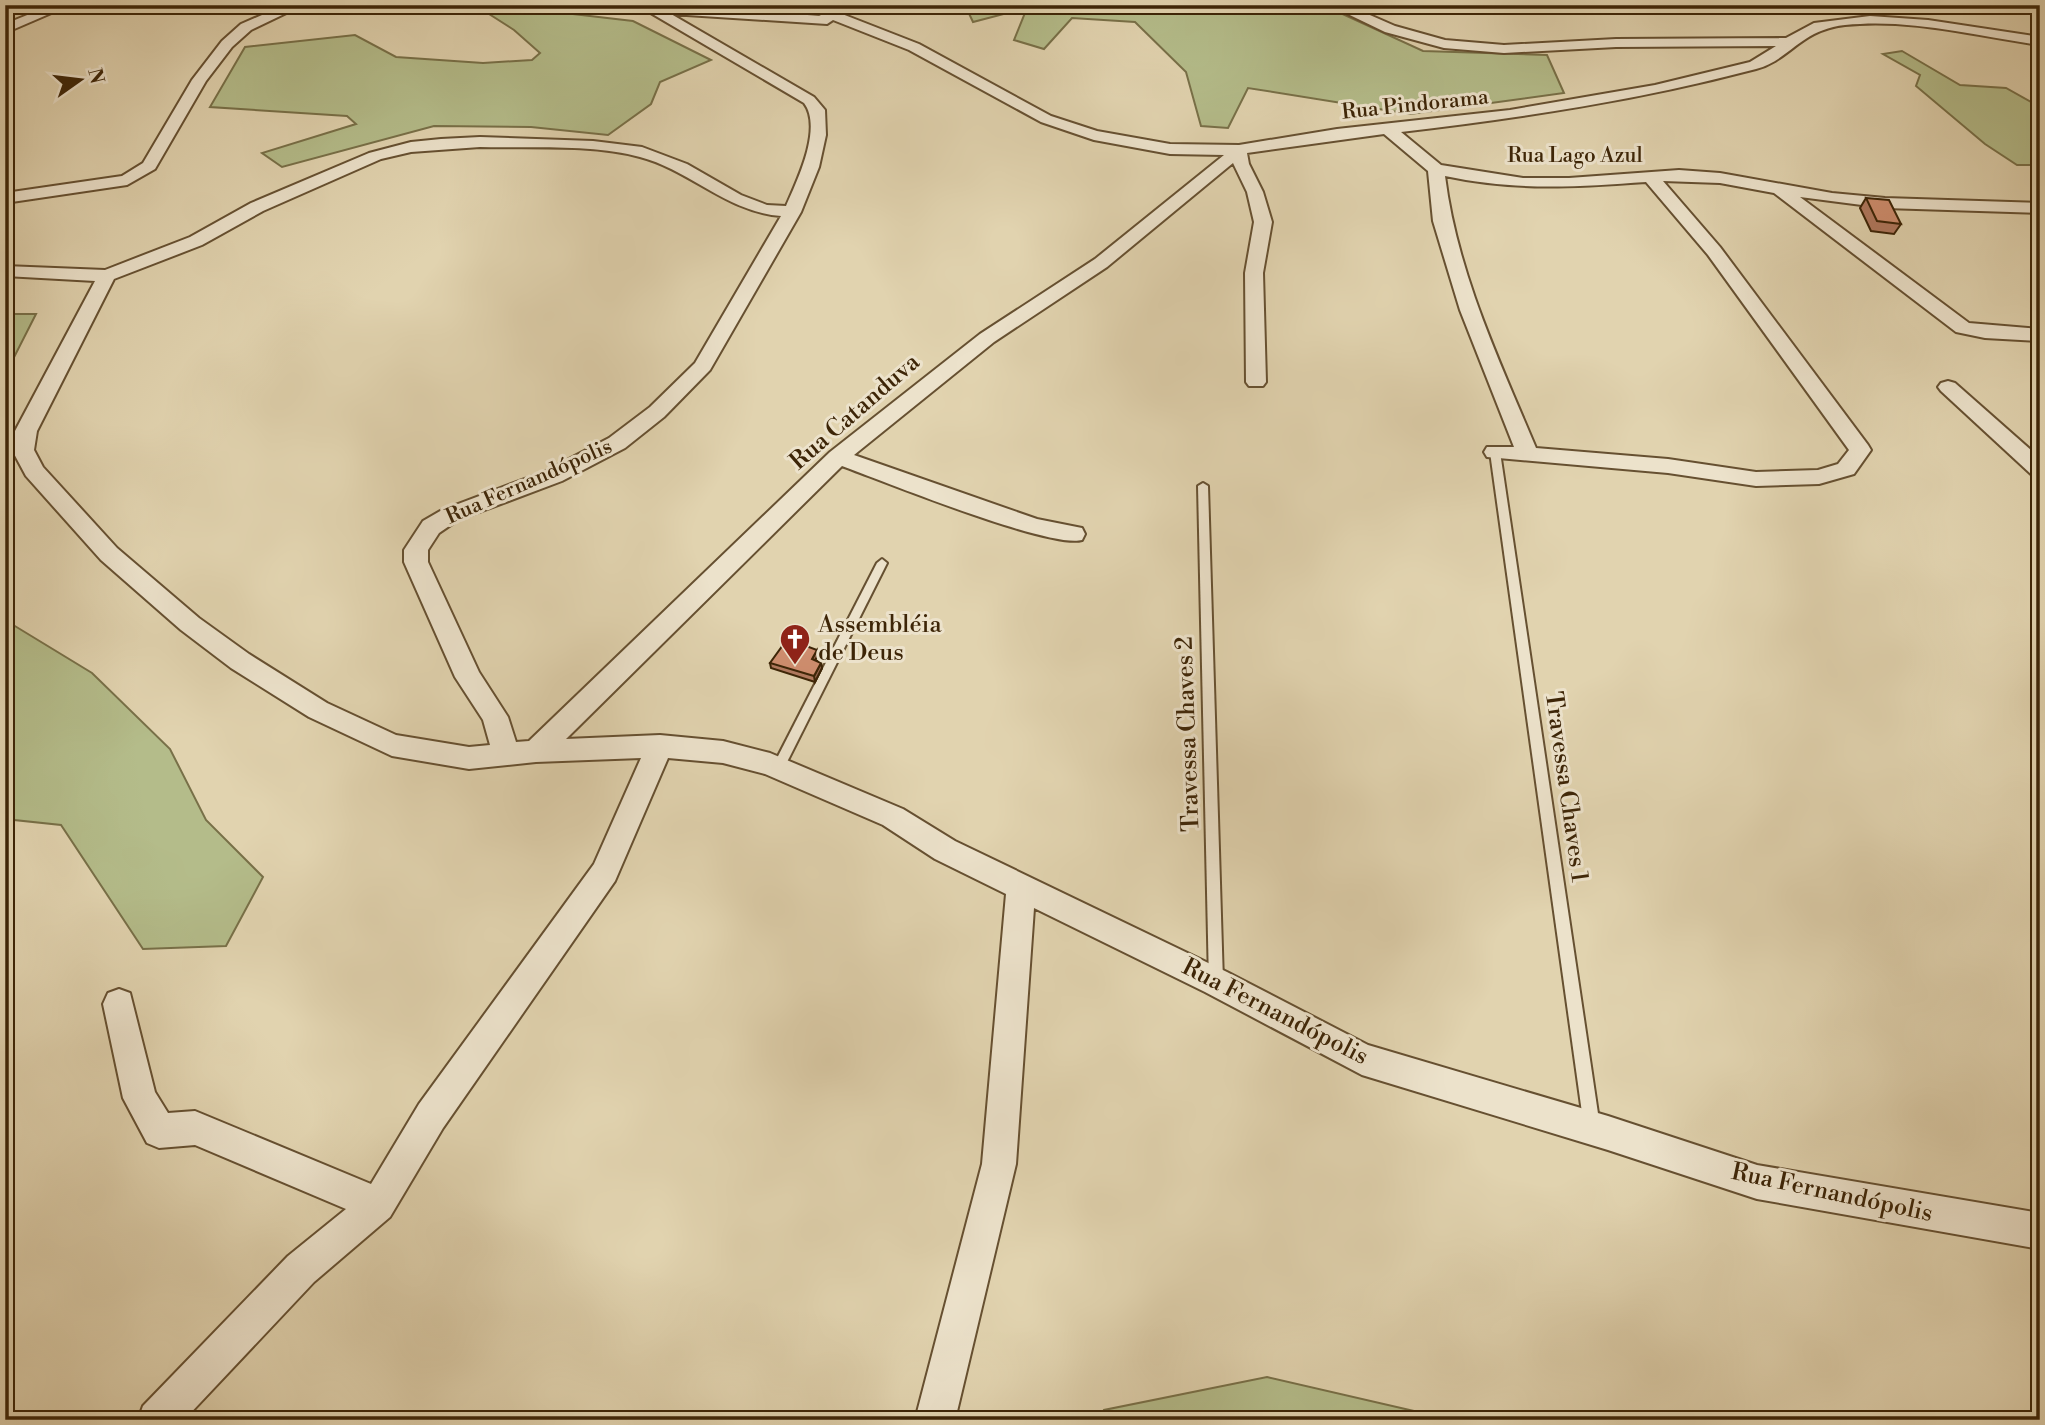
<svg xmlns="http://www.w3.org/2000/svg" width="2045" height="1425" font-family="'Libre Bodoni',serif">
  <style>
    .green { fill: #b4bc8a; stroke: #787048; stroke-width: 2 }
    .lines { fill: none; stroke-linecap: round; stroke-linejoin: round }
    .lane-casing { stroke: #665031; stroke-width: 4 }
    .street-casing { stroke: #665031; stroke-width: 4 }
    .lane { fill: #ece2cb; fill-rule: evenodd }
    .street { fill: #ece2cb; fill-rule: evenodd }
    .wall { fill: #b1795f; stroke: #3d2507; stroke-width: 2 }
    .shaded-wall { fill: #90634d; stroke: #3d2507; stroke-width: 2 }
    .building { fill: #ce8d6e; stroke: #3d2507; stroke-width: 2 }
    .labels { text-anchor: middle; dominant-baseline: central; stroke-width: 6; stroke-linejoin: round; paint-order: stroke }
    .far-street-label { font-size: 21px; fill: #3d2507; stroke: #ece2cb }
    .street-label { font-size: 24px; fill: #3d2507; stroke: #ece2cb }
    .poi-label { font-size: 24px; fill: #3d2507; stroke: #ece2cb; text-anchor: start }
  </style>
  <rect width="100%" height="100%" fill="#e1d3af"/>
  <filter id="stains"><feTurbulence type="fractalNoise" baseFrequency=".00286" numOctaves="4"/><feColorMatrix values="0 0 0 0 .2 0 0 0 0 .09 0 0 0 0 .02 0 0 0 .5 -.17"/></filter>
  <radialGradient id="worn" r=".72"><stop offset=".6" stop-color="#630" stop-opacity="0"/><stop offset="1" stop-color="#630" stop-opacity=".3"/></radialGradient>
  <g class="green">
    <path d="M475 5H496L633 21 711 60 660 82 651 104 608 135 531 127 434 126 282 167 262 153 356 124 347 116 210 107 245 47 355 35 396 57 483 63 532 60 540 53 514 30Z"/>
    <path d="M965 5H1323L1423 51 1547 55 1564 93 1410 114 1248 88 1228 128 1201 126 1186 72 1135 22 1072 18 1044 49 1014 40 1027 8 973 22Z"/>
    <path d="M1902 51 1960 85 2006 88 2040 107V165H2017L1985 144 1916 86 1920 75 1883 54Z"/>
    <path d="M5 314H36L5 375Z"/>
    <path d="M5 620 92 673 170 749 206 820 263 877 226 946 143 949 61 825 5 819Z"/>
    <path d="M1267 1377 1453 1420H1098L1104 1410Z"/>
  </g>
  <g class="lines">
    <g class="lane-casing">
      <g id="lane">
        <path d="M1495 449 1500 452 1600 1127 1598 1133 1592 1135 1586 1133 1584 1127 1490 452Z"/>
        <path d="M1203 483 1208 486 1223 982 1221 987 1216 989 1211 987 1209 982 1198 486Z"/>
        <path d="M882 559 887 563 782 772H774L772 768 774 764 877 563Z"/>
      </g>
    </g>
    <g class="street-casing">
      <g id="street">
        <path d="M52 5H70L5 33V24Z"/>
        <path d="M285 5H303L251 30 232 47 206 81 155 169 127 185 5 203V193L122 176 143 163 192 80 222 41 241 24Z"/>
        <path d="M596 5H666L821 16 800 5H819L919 44 1051 116 1097 131 1170 144 1239 145 1337 129 1510 110 1655 85 1750 62 1776 46 1616 47 1504 53 1444 48 1385 32 1329 5H1347L1395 26 1445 40 1504 45 1616 39 1786 38 1814 23 1870 16 1928 20 2040 37V45C1976 36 1910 18 1845 25 1800 30 1790 60 1756 69 1639 100 1521 118 1401 132L1441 165 1523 178H1569L1679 170 1720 173 1832 193 1885 198 2040 203V213L1885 208 1800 197 1969 323 2040 329V341L1985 338 1956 332 1774 193 1720 183 1663 181 1720 247 1868 445 1871 450 1854 474 1819 484 1756 486 1668 473 1487 457 1484 452 1487 447H1514L1460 310 1433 221 1428 171 1384 134 1247 153 1249 164 1263 192 1272 222 1263 273 1266 382 1263 386H1249L1246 382 1245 273 1254 222 1247 192 1233 163 1107 267 994 342 854 455 1037 519 1082 528 1085 534 1082 540C1050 549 883 481 842 466L566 739 660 735 723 741 770 753 903 809 955 841 1227 972 1368 1045 1608 1116 1757 1165 2040 1213V1249L1757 1199 1608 1150 1362 1075 1205 992 1034 908 1016 1164 955 1420H915L982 1164 1006 894 935 859 883 825 765 774 723 763 668 758 615 881 443 1128 390 1217 314 1282 184 1420H138L143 1406 288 1256 346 1209 195 1145 159 1148 147 1143 123 1098 103 1004 108 993 119 989 130 993 155 1092 168 1113 195 1111 371 1184 419 1104 594 864 641 758 536 762 469 769 392 756 309 717 231 668 181 630 101 560 26 476 12 450 15 431 95 281 5 276V266L105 270 190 237 251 203 369 153 411 142 441 139 480 137 593 141 642 147 687 164 741 195 767 205 786 206C797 181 823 128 804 103L649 12 602 9ZM671 14 827 24 833 20 909 50 1041 122 1094 140 1170 154 1224 155 1095 259 980 334 830 452 529 741 516 742 508 717 479 672 428 562V550L439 533 458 520 562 481 625 448 664 417 710 370 801 212 819 167 826 135 825 110 814 97ZM480 147C528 148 594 144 640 157 690 170 727 212 781 216L695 363 650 407 609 438 546 471 442 510 423 521 404 550V562L455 677 483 720 490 745 469 747 396 735 327 703 249 654 199 618 117 548 43 467 34 450 37 431 114 279 202 245 263 211 381 159 411 152ZM1445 176C1515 191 1576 187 1646 182L1708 255 1849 450 1838 464 1818 470 1756 472 1668 459 1536 448C1499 360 1457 272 1445 176Z"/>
        <path d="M1948 381 1955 383 2040 458V477L2032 475 1941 391 1938 387 1941 383Z"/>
      </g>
    </g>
    <use href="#lane" class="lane"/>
    <use href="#street" class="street"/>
  </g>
  <g class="wall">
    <path d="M1866 198 1901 224 1894 234 1871 231 1860 208Z"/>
    <path d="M818 655 815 660 821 663 822 668 815 682 771 668 770 663Z"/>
  </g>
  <g class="shaded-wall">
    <path d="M817 650 818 655 813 664 812 659Z"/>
    <path d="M821 663 822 668 815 682 814 676Z"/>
  </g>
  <g class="building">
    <path d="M1866 198 1889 200 1901 224 1877 221Z"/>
    <path d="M798 643 817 650 812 659 821 663 814 676 770 663 783 645Z"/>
  </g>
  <defs>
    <g id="church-pin" transform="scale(1.575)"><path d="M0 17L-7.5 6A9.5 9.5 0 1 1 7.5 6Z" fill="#8f2418" stroke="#ece2cb"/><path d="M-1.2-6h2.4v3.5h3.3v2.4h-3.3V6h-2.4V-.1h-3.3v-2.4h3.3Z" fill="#fff"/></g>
  </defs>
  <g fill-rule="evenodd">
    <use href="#church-pin" x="795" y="639"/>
  </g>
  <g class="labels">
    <g class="far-street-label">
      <text transform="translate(1415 105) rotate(-6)">Rua Pindorama</text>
      <text x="1575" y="156">Rua Lago Azul</text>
      <text transform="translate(529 482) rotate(-24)">Rua Fernandópolis</text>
    </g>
    <g class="street-label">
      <text transform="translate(855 412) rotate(-41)">Rua Catanduva</text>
      <text transform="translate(1188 734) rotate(-92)">Travessa Chaves 2</text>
      <text transform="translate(1566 787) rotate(82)">Travessa Chaves 1</text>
      <text transform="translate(1275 1012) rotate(27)">Rua Fernandópolis</text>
      <text transform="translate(1832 1193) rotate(12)">Rua Fernandópolis</text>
    </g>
    <g class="poi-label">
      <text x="818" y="625">Assembléia<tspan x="818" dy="28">de Deus</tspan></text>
    </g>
  </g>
  <rect width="2045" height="1425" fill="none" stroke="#e1d3af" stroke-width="28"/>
  <rect x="7" y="7" width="2031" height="1411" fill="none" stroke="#3d2507" stroke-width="3.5"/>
  <rect x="14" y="14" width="2017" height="1397" fill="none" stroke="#3d2507" stroke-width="2"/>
  <g transform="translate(80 80) rotate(76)" stroke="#ece2cb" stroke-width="5" paint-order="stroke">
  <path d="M0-5L12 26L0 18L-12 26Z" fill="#3d2507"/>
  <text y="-10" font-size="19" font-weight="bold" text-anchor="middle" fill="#3d2507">N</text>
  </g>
  <rect width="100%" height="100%" filter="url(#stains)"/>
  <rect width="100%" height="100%" fill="url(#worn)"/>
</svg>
